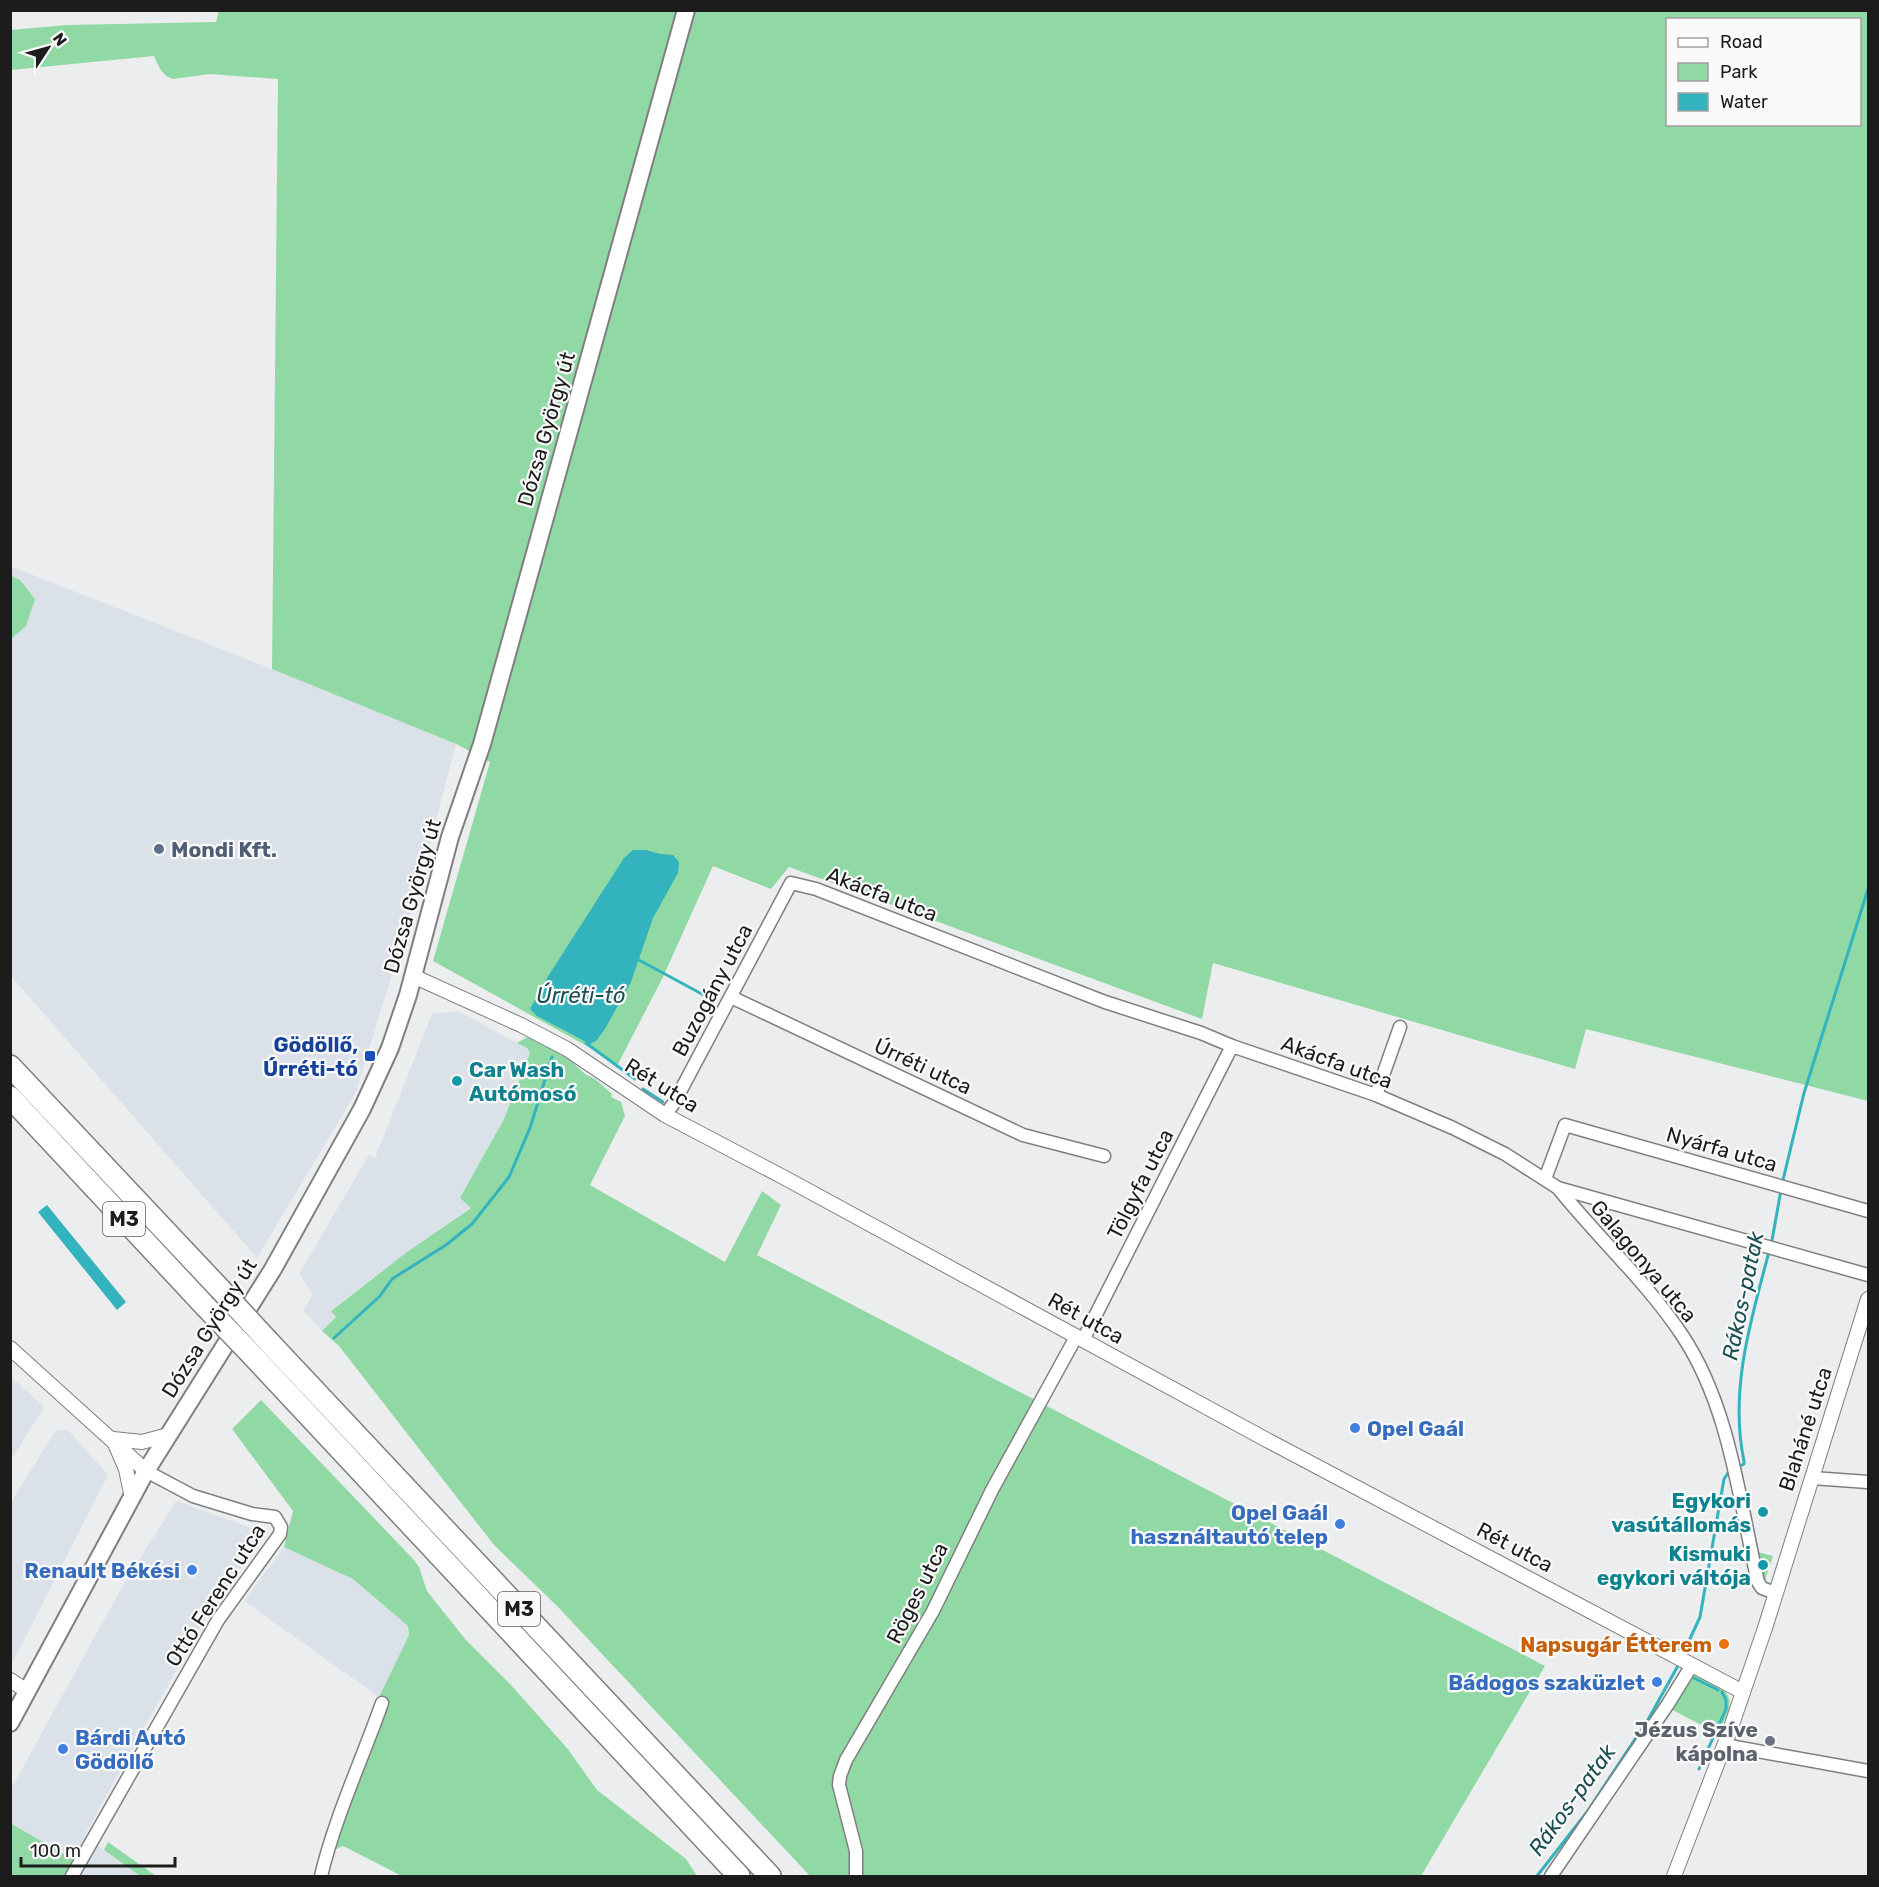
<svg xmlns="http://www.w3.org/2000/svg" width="1879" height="1887" font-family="Rubik,sans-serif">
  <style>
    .built { fill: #dbe1e8 }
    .green { fill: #90d9a4; fill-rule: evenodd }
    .water { fill: #33b3be }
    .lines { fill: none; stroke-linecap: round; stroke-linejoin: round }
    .stream { stroke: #33b3be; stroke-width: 3 }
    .minor-casing { stroke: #7f7f80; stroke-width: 15 }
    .tertiary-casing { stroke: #7f7f80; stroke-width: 16 }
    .secondary-casing { stroke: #7f7f80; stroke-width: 20 }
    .motorway-casing { stroke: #7f7f80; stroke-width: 24 }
    .minor { stroke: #fff; stroke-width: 12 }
    .tertiary { stroke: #fff; stroke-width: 14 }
    .secondary { stroke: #fff; stroke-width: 16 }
    .motorway { stroke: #fff; stroke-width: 21 }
    .motorway-bridge-casing { stroke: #7f7f80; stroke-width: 24; stroke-linecap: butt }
    .motorway-bridge { stroke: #fff; stroke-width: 21 }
    .service-dot { fill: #5c6f8a; stroke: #fafafb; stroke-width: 2 }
    .transit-dot { fill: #1a4fb4; stroke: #fafafb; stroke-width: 2 }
    .culture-dot { fill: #0f9aa8; stroke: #fafafb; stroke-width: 2 }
    .shop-dot { fill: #3f7fe0; stroke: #fafafb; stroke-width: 2 }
    .food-dot { fill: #e8710a; stroke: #fafafb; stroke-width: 2 }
    .worship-dot { fill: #6b7280; stroke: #fafafb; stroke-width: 2 }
    .labels { text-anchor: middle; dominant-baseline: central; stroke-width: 4.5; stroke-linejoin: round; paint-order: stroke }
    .shield { fill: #fafafb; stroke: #5f5f5f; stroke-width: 1.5 }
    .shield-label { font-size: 20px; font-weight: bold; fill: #1c1c1c }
    .street-label { font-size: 21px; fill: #1c1c1c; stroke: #fafafb }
    .service-label { font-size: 21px; font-weight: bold; fill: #4e5e75; stroke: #fafafb; text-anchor: start }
    .transit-label { font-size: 21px; font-weight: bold; fill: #164399; stroke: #fafafb; text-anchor: end }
    .culture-label { font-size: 21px; font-weight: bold; fill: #0d838f; stroke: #fafafb; text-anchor: end }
    .shop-label { font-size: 21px; font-weight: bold; fill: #366cbe; stroke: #fafafb; text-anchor: end }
    .food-label { font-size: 21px; font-weight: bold; fill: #c56008; stroke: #fafafb; text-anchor: end }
    .worship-label { font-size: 21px; font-weight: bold; fill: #5b616d; stroke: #fafafb; text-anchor: end }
    .water-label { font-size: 22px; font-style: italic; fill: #1a4f53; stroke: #fafafb }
  </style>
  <rect width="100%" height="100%" fill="#ecedee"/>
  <g class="built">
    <path d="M10 566 272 669 456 744 415 899 356 1092 257 1258 11 976Z"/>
    <path d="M458 1011 527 1048 530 1053 504 1119 460 1198 471 1207 407 1252 331 1310 336 1317 322 1331 303 1310 313 1294 299 1274 369 1155 375 1158 432 1014Z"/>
    <path d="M11 1377 44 1407 11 1460Z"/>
    <path d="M56 1430H68L108 1475 14 1660 10 1658 11 1502Z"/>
    <path d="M176 1501 266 1533 206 1617 84 1836 140 1876H65L75 1860 11 1823V1789L121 1589Z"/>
    <path d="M284 1547 353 1579 408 1626 409 1635 379 1697 244 1601Z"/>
  </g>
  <g class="green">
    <path d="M219 10 1868 11V1101L1586 1029 1575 1069 1213 963 1202 1019 789 867 771 889 713 866 663 977 617 1066 603 1055 433 961 490 762 456 744 272 669 278 79 210 74 173 79 166 76 160 69 154 56 11 70V30L67 25 216 22ZM1668 20H1860V124H1668Z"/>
    <path d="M11 576 20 580 35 599 26 626 11 639Z"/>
    <path d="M529 1036 560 1051 585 1074 595 1079 612 1094 611 1097 621 1102 625 1116 590 1185 725 1262 762 1191 781 1205 757 1255 1545 1666 1421 1876H810L558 1607 494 1545 339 1346 322 1331 336 1317 331 1311 407 1252 471 1208 460 1198 504 1119 530 1053 527 1048 517 1043Z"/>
    <path d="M261 1400 414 1560 419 1567 427 1591 465 1639 511 1685 567 1748 597 1790 686 1859 697 1876H402L343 1846 336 1849 339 1824 388 1703 379 1697 409 1635 408 1626 353 1579 284 1547 293 1511 232 1429Z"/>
    <path d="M1754 1551 1773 1556 1764 1583Z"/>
    <path d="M1694 1674C1702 1675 1708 1680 1716 1684 1740 1699 1727 1713 1718 1734L1671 1709Z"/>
    <path d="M10 1823 75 1860 65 1876H11Z"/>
    <path d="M108 1842 156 1876H140L104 1850Z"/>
  </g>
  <g class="water">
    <path d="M633 850H646L660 854 673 855 679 862 678 873 653 918 631 982 605 1029 596 1041 590 1044 537 1016 530 1009 547 978 624 858Z"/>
    <path d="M47 1205 126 1302 117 1310 38 1212Z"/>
  </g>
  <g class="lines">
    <g class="stream">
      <path d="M639 960 713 1000"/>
      <path d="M586 1043 635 1079"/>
      <path d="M643 1089 663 1102"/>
      <path d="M1782 1184 1804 1093 1868 889"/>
      <path d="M1771 1246 1781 1190"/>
      <path d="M334 1338 380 1296 392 1279 446 1245 472 1224 509 1177 530 1128 552 1057"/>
      <path d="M1736 1468 1744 1464V1461C1729 1391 1751 1319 1769 1252"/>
      <path d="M1682 1656 1700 1617 1724 1479 1730 1470"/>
      <path d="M1694 1678 1718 1690"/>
      <path d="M1699 1769 1726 1709V1700L1722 1692"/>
      <path d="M1537 1876 1587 1812 1649 1718 1680 1662"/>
    </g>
    <g class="minor-casing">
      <g id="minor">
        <path d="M731 997 1023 1135 1104 1156"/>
        <path d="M1376 1095 1400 1027"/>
        <path d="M665 1115 674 1103 791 883 816 889 1105 1002 1201 1033 1232 1046 1376 1095 1453 1128 1505 1154 1558 1188 1868 1275"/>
        <path d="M1545 1179 1565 1125 1868 1211"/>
        <path d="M1558 1188C1598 1238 1646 1281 1682 1335 1730 1407 1739 1500 1758 1582L1762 1588 1775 1593"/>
        <path d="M1083 1340 1232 1046"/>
        <path d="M1812 1478 1868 1482"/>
        <path d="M1724 1745 1868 1771"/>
        <path d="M72 1876 218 1620 280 1534 281 1527 275 1517 252 1514 193 1496 146 1471"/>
        <path d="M321 1876C335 1817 362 1760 382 1703"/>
        <path d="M856 1876V1851L839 1785 840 1776 846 1760 933 1611 992 1490 1076 1337"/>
        <path d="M1551 1876 1668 1704 1692 1665"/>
      </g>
    </g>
    <g class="tertiary-casing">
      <g id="tertiary">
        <path d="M413 976 521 1025 567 1049 665 1115 785 1178 1265 1439 1743 1692"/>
        <path d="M10 1348 146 1471"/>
        <path d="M113 1439 142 1442 168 1435"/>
        <path d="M116 1446 126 1469 132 1498"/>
        <path d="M10 1680 27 1691"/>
        <path d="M1674 1876 1729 1733 1765 1628 1868 1299"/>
      </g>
    </g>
    <g class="secondary-casing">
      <path id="secondary" d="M10 1723 146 1471 273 1269 362 1109 390 1048 408 995 450 837 482 744 686 10"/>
    </g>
    <g class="motorway-casing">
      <g id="motorway">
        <path d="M10 1066 220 1289"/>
        <path d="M10 1097 206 1307"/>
        <path d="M268 1341 770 1876"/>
        <path d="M253 1356 739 1876"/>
      </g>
    </g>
    <use href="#minor" class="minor"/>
    <use href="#tertiary" class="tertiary"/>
    <use href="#secondary" class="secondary"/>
    <use href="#motorway" class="motorway"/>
    <g class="motorway-bridge-casing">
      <g id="motorway-bridge">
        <path d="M220 1289 268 1341"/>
        <path d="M206 1307 253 1356"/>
      </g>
    </g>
    <use href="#motorway-bridge" class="motorway-bridge"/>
  </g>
  <circle class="service-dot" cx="159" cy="849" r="6"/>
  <rect class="transit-dot" x="364" y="1050" width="12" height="12" rx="3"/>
  <g class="culture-dot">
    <circle cx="457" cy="1081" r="6"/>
    <circle cx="1763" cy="1512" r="6"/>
    <circle cx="1763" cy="1565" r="6"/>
  </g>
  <g class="shop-dot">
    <circle cx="1355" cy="1428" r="6"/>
    <circle cx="1340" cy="1524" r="6"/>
    <circle cx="192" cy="1570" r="6"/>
    <circle cx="1657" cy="1682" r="6"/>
    <circle cx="63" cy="1749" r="6"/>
  </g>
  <circle class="food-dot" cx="1724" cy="1644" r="6"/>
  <circle class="worship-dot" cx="1770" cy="1741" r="6"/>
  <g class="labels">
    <g class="shield">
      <rect x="103" y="1202" width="42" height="34" rx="4.5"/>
      <rect x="498" y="1592" width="42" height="34" rx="4.5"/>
    </g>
    <g class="shield-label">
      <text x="124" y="1219">M3</text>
      <text x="519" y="1609">M3</text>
    </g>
    <g class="street-label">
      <text transform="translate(546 429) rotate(-74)">Dózsa György út</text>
      <text transform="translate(882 894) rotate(21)">Akácfa utca</text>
      <text transform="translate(412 896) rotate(-74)">Dózsa György út</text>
      <text transform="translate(712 990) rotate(-62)">Buzogány utca</text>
      <text transform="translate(1337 1062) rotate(20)">Akácfa utca</text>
      <text transform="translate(923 1066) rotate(25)">Úrréti utca</text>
      <text transform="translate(662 1085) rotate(32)">Rét utca</text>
      <text transform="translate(1722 1149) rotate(16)">Nyárfa utca</text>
      <text transform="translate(1140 1184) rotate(-63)">Tölgyfa utca</text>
      <text transform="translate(1644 1261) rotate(50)">Galagonya utca</text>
      <text transform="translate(1086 1318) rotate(29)">Rét utca</text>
      <text transform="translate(209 1328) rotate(-58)">Dózsa György út</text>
      <text transform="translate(1805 1429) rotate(-72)">Blaháné utca</text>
      <text transform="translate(1515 1547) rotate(28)">Rét utca</text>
      <text transform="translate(917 1593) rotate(-63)">Röges utca</text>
      <text transform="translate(215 1595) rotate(-57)">Ottó Ferenc utca</text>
    </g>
    <g class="service-label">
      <text x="171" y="849">Mondi Kft.</text>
    </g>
    <g class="transit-label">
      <text x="358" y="1044">Gödöllő,<tspan x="358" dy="24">Úrréti-tó</tspan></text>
    </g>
    <g class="culture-label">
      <text x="469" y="1069" text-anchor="start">Car Wash<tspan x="469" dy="24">Autómosó</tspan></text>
      <text x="1751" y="1500">Egykori<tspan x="1751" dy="24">vasútállomás</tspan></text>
      <text x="1751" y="1553">Kismuki<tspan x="1751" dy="24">egykori váltója</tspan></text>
    </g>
    <g class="shop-label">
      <text x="1367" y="1428" text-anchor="start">Opel Gaál</text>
      <text x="1328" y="1512">Opel Gaál<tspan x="1328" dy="24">használtautó telep</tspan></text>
      <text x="180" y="1570">Renault Békési</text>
      <text x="1645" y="1682">Bádogos szaküzlet</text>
      <text x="75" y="1737" text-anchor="start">Bárdi Autó<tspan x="75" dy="24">Gödöllő</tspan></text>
    </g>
    <g class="food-label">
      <text x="1712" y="1644">Napsugár Étterem</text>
    </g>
    <g class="worship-label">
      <text x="1758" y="1729">Jézus Szíve<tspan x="1758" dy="24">kápolna</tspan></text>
    </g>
    <g class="water-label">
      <text x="581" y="995">Úrréti-tó</text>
      <text transform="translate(1743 1296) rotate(-78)">Rákos-patak</text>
      <text transform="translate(1572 1800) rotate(-54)">Rákos-patak</text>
    </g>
  </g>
  <rect width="1879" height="1887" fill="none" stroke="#1c1c1c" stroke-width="24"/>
  <rect x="1666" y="18" width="195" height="108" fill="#fafafb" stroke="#a1a1a2" stroke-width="1.5"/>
  <rect x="1678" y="38" width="30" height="9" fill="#ffffff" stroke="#a1a1a2" stroke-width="1.5"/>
  <text x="1720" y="48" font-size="18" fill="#1c1c1c">Road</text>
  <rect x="1678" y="63" width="30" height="18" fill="#90d9a4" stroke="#a1a1a2" stroke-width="1.5"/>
  <text x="1720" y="78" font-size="18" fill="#1c1c1c">Park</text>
  <rect x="1678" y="93" width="30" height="18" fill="#33b3be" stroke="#a1a1a2" stroke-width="1.5"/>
  <text x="1720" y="108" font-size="18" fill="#1c1c1c">Water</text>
  <g transform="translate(48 48) rotate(54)" stroke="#fafafb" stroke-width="4.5" paint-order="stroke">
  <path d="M0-4.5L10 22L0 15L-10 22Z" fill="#1c1c1c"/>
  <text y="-9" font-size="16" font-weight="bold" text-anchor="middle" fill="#1c1c1c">N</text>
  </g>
  <path d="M21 1857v9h154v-9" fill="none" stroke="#1c1c1c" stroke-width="3"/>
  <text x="30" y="1857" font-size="18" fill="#1c1c1c" stroke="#fafafb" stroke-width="4.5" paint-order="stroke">100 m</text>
</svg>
